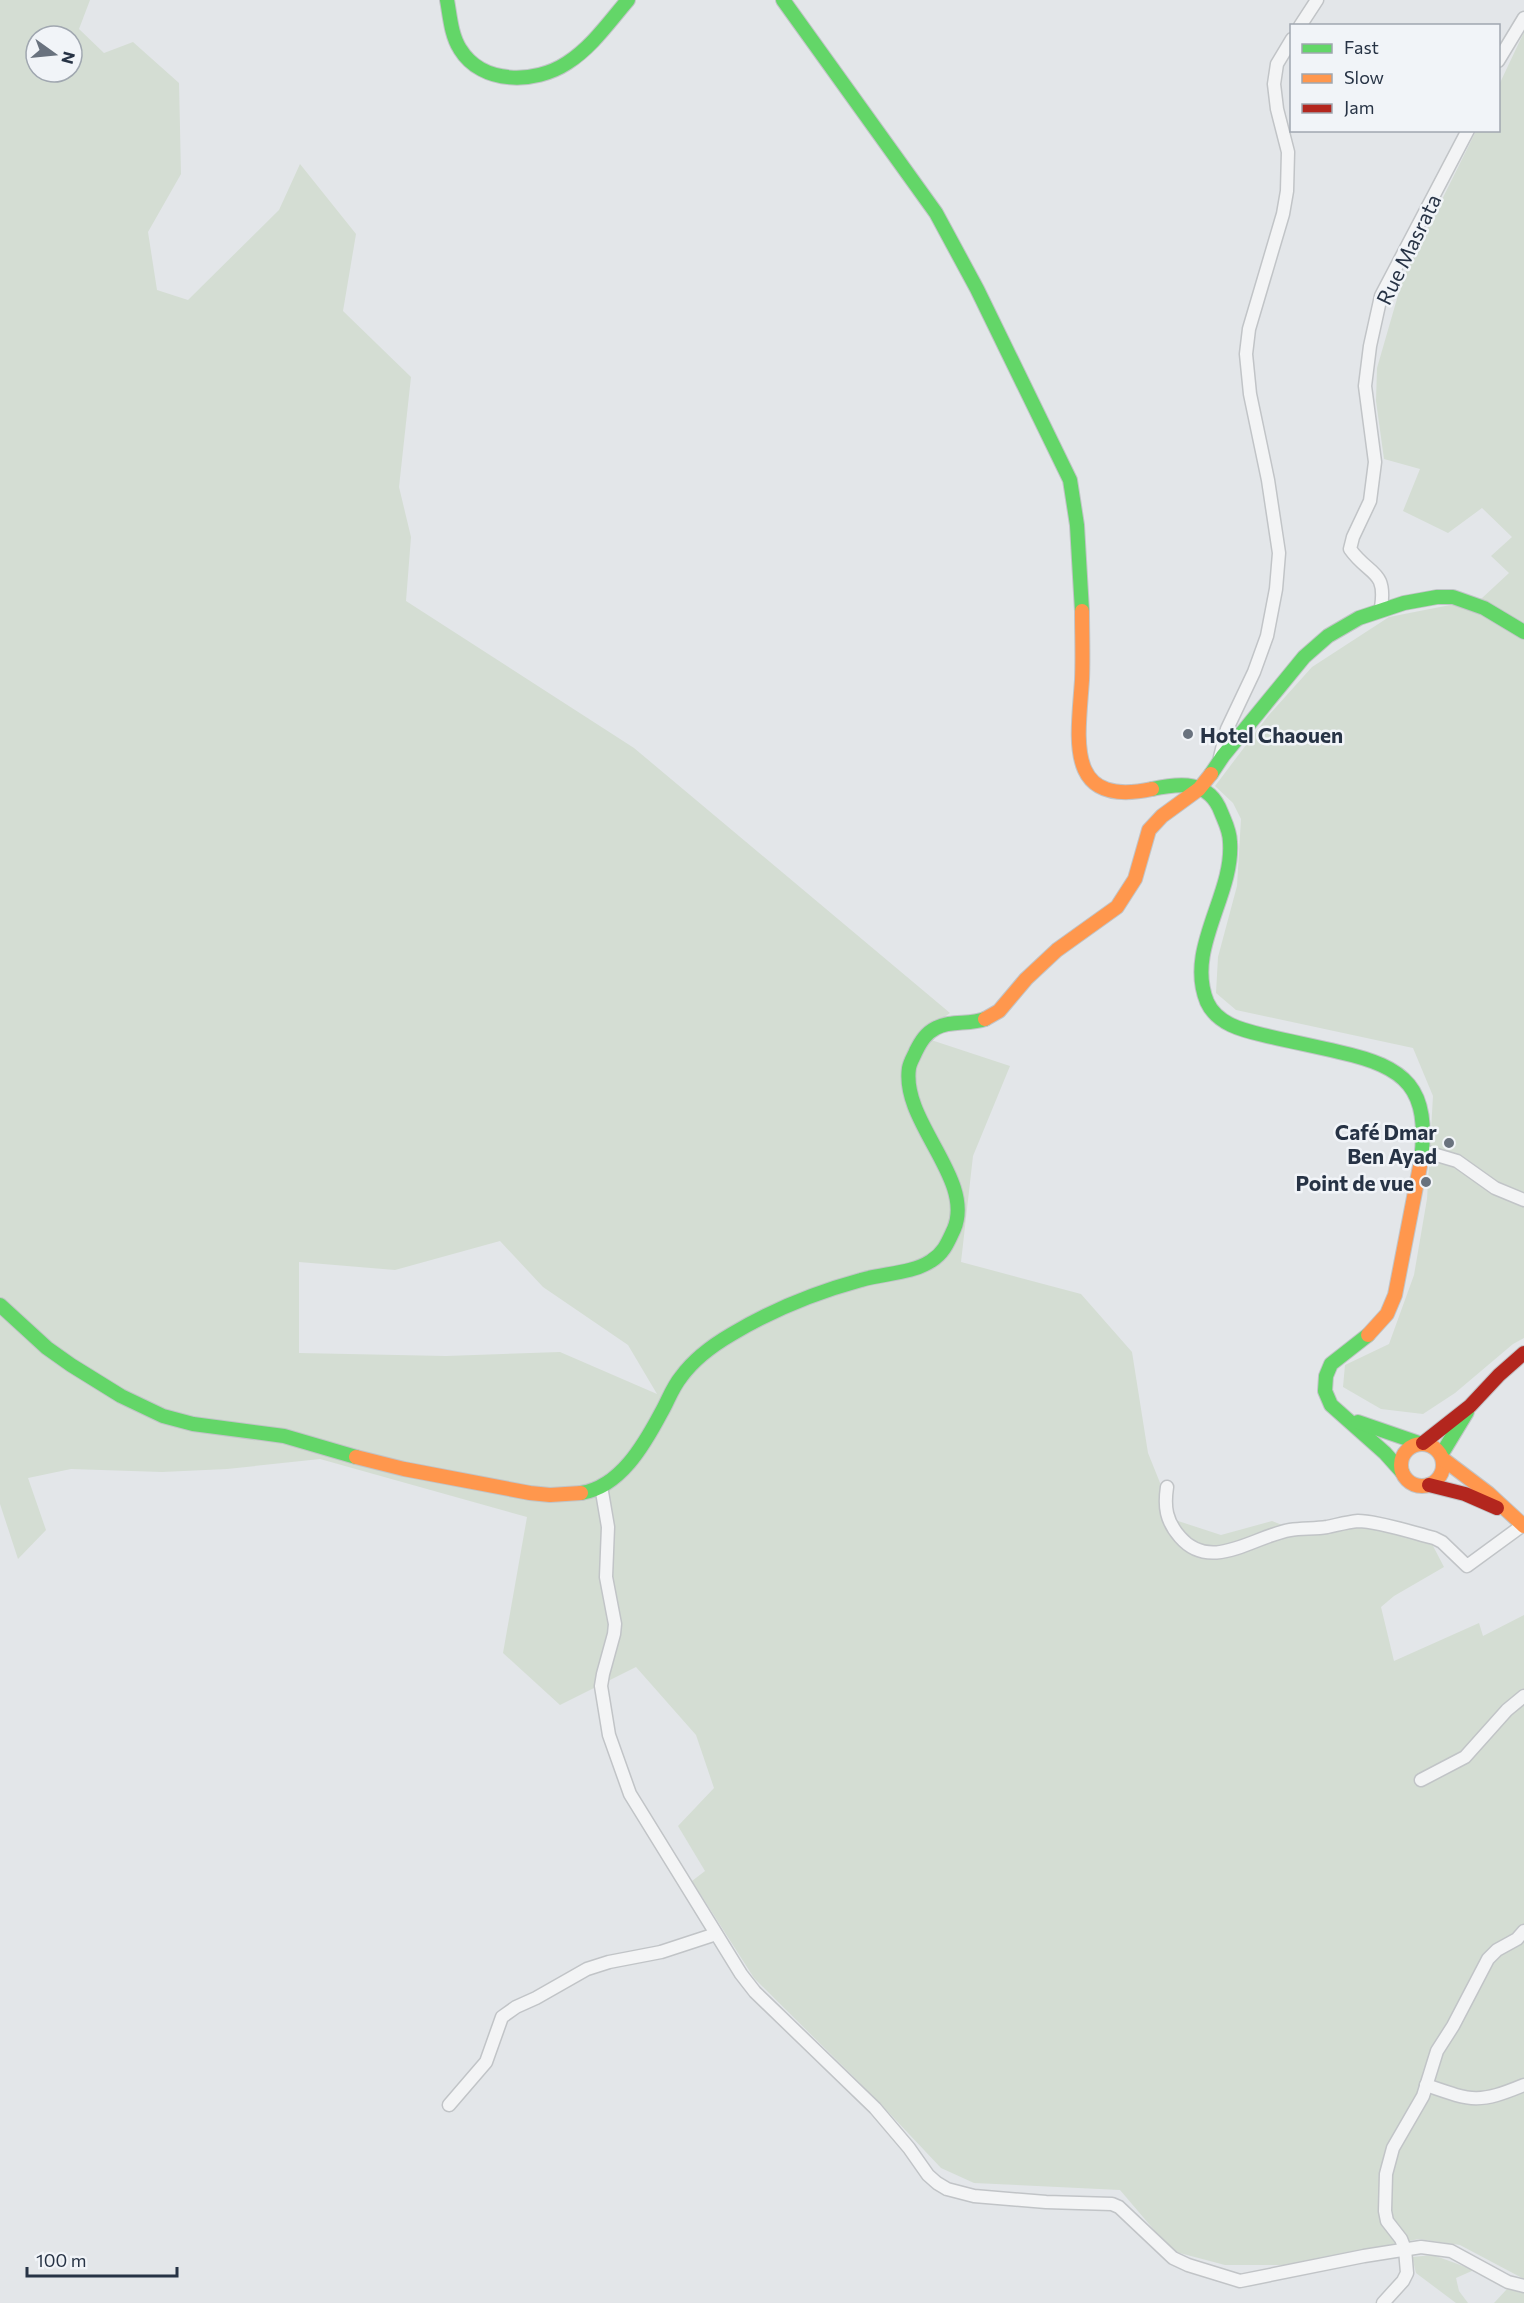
<svg xmlns="http://www.w3.org/2000/svg" width="1524" height="2303" font-family="Commissioner,sans-serif">
  <style>
    .green { fill: #d4ddd3; fill-rule: evenodd }
    .lines { fill: none; stroke-linecap: round; stroke-linejoin: round }
    .street-casing { stroke: #c1c4c7; stroke-width: 15 }
    .fast-casing { stroke: #c1c4c7; stroke-width: 16 }
    .slow-casing { stroke: #c1c4c7; stroke-width: 16 }
    .jam-casing { stroke: #c1c4c7; stroke-width: 16 }
    .street { stroke: #f3f4f5; stroke-width: 12 }
    .fast { stroke: #63d668; stroke-width: 14 }
    .slow { stroke: #ff974d; stroke-width: 14 }
    .jam { stroke: #b3261e; stroke-width: 14 }
    .poi-dot { fill: #69727e; stroke: #f1f4f8; stroke-width: 2 }
    .labels { text-anchor: middle; dominant-baseline: central; stroke-width: 5; stroke-linejoin: round; paint-order: stroke }
    .street-label { font-size: 21px; fill: #273345; stroke: #f1f4f8 }
    .poi-label { font-size: 21px; font-weight: bold; fill: #273345; stroke: #f1f4f8; text-anchor: end }
  </style>
  <rect width="100%" height="100%" fill="#e3e6e9"/>
  <g class="green">
    <path d="M0 0H90L79 29 104 53 133 42 179 83 181 174 148 232 157 290 188 300 279 210 300 164 356 234 343 311 411 377 399 487 411 537 406 601 634 748 950 1013 919 1036 1010 1066 973 1156 961 1262 1081 1294 1132 1352 1148 1453 1175 1520 1221 1535 1272 1521 1307 1535 1361 1523 1432 1544 1444 1567 1394 1596 1381 1607 1394 1661 1479 1623 1483 1636 1524 1615V2279L1460 2245 1419 2239 1285 2265H1225L1172 2251 1120 2190 974 2183 941 2168 875 2098 754 1978 692 1881 705 1871 678 1826 714 1788 696 1735 636 1667 560 1705 503 1653 527 1517 320 1459 227 1469 162 1472 71 1469 28 1478 46 1530 18 1559 0 1504ZM36 36H72V72H36ZM500 1241 543 1287 628 1345 657 1394 560 1352 446 1356 299 1353V1262L395 1270Z"/>
    <path d="M1524 32V1338L1513 1344 1455 1393 1423 1414 1381 1409 1343 1387 1345 1365 1389 1344 1414 1275 1427 1199 1433 1096 1413 1048 1236 1010 1216 993 1218 957 1237 886 1241 819 1233 803 1215 786 1268 716 1312 667 1389 617 1481 599 1509 573 1491 556 1512 537 1482 508 1448 533 1403 511 1420 469 1384 459 1376 401 1377 368 1403 278 1476 131 1498 130 1499 85Z"/>
    <path d="M1433 2255 1474 2270 1456 2278 1459 2291 1468 2303H1456L1416 2273 1412 2257Z"/>
    <path d="M1507 2289 1524 2291V2303H1494Z"/>
  </g>
  <g class="lines">
    <g class="street-casing">
      <g id="street">
        <path d="M1300 26 1317 0"/>
        <path d="M1498 61 1524 18"/>
        <path d="M1381 608C1387 569 1369 576 1350 549L1353 537 1370 501 1375 462 1365 386 1370 346 1381 296 1468 130"/>
        <path d="M1220 757 1227 729 1254 672 1267 636 1276 589 1279 553 1268 480 1250 394 1246 354 1249 329 1283 214 1287 191 1288 152 1277 109 1274 84 1277 64 1292 39"/>
        <path d="M1423 1151 1457 1161 1495 1188 1524 1200"/>
        <path d="M601 1486 608 1527 606 1577 615 1624 614 1634 603 1674 601 1686 609 1735 630 1794 741 1974 755 1992 875 2108 909 2148 928 2175 937 2183 947 2189 974 2196 1046 2202 1112 2204 1119 2207 1173 2258 1188 2265 1240 2281 1364 2256 1421 2247 1451 2251 1508 2282 1524 2286"/>
        <path d="M1167 1487C1164 1507 1166 1521 1180 1537 1211 1573 1254 1536 1290 1530 1302 1528 1315 1529 1327 1527 1337 1525 1347 1522 1358 1521 1378 1521 1414 1533 1434 1538L1442 1542 1467 1566 1523 1525"/>
        <path d="M1421 1780 1465 1757 1507 1710 1524 1696"/>
        <path d="M1426 2085C1472 2101 1478 2104 1524 2085"/>
        <path d="M449 2105 486 2062 502 2017 516 2007 536 1998 587 1969 609 1962 661 1952 716 1934"/>
        <path d="M1383 2303 1403 2281 1407 2273 1405 2249 1401 2239 1387 2221 1385 2211 1386 2174 1393 2148 1423 2096 1437 2051 1453 2026 1488 1959 1497 1950 1517 1939 1524 1931"/>
      </g>
    </g>
    <g class="fast-casing">
      <g id="fast">
        <path d="M447 0C450 16 451 35 460 49 482 85 535 84 567 63 592 47 609 22 628 0"/>
        <path d="M783 0 936 213 977 289 1070 480 1077 525 1082 611"/>
        <path d="M1211 774 1223 756 1304 657 1328 636 1359 618 1404 603 1437 597H1453L1484 608 1524 632"/>
        <path d="M1152 789C1180 783 1209 780 1221 812 1225 822 1230 831 1230 842 1234 895 1185 949 1207 1002 1217 1024 1242 1030 1263 1035 1288 1041 1314 1046 1339 1052 1407 1067 1430 1088 1421 1161"/>
        <path d="M0 1305 47 1348 71 1365 121 1396 163 1416 193 1424 284 1436 356 1457"/>
        <path d="M1368 1335 1331 1364 1326 1376 1325 1391 1331 1405 1385 1453 1402 1472"/>
        <path d="M1358 1422 1419 1443"/>
        <path d="M1441 1455 1467 1412"/>
        <path d="M581 1493C620 1487 644 1445 661 1413 668 1401 672 1388 681 1377 694 1359 713 1345 732 1334 772 1310 817 1292 861 1280 884 1273 911 1274 931 1261 944 1253 948 1242 954 1229 975 1179 901 1122 909 1068 910 1062 914 1056 916 1051 921 1041 926 1033 936 1028 951 1020 969 1025 985 1019"/>
      </g>
    </g>
    <g class="slow-casing">
      <g id="slow">
        <path d="M1082 611C1082 634 1083 657 1082 680 1078 739 1064 808 1152 789"/>
        <path d="M985 1019 999 1011 1026 979 1057 950 1117 907 1135 879 1149 830 1162 816 1199 789 1211 774"/>
        <path d="M1368 1335 1387 1314 1395 1295 1421 1161"/>
        <circle cx="1422" cy="1465" r="21"/>
        <path d="M356 1457 404 1469 530 1493 550 1495 581 1493"/>
        <path d="M1443 1459 1488 1493 1524 1526"/>
      </g>
    </g>
    <g class="jam-casing">
      <g id="jam">
        <path d="M1423 1443 1470 1406 1499 1375 1524 1353"/>
        <path d="M1429 1485 1465 1494 1497 1508"/>
      </g>
    </g>
    <use href="#street" class="street"/>
    <use href="#fast" class="fast"/>
    <use href="#slow" class="slow"/>
    <use href="#jam" class="jam"/>
  </g>
  <g class="poi-dot">
    <circle cx="1188" cy="734" r="6"/>
    <circle cx="1449" cy="1143" r="6"/>
    <circle cx="1426" cy="1182" r="6"/>
  </g>
  <g class="labels">
    <g class="street-label">
      <text transform="translate(1408 249) rotate(-64)">Rue Masrata</text>
    </g>
    <g class="poi-label">
      <text x="1200" y="734" text-anchor="start">Hotel Chaouen</text>
      <text x="1437" y="1131">Café Dmar<tspan x="1437" dy="24">Ben Ayad</tspan></text>
      <text x="1414" y="1182">Point de vue</text>
    </g>
  </g>
  <rect x="1290" y="24" width="210" height="108" fill="#f1f4f8" stroke="#a0a7b0" stroke-width="1.5"/>
  <rect x="1302" y="44" width="30" height="9" fill="#63d668" stroke="#a0a7b0" stroke-width="1.5"/>
  <text x="1344" y="54" font-size="18" fill="#273345">Fast</text>
  <rect x="1302" y="74" width="30" height="9" fill="#ff974d" stroke="#a0a7b0" stroke-width="1.5"/>
  <text x="1344" y="84" font-size="18" fill="#273345">Slow</text>
  <rect x="1302" y="104" width="30" height="9" fill="#b3261e" stroke="#a0a7b0" stroke-width="1.5"/>
  <text x="1344" y="114" font-size="18" fill="#273345">Jam</text>
  <g transform="translate(54 54) rotate(105)"><circle r="28" fill="#f1f4f8" stroke="#a0a7b0" stroke-width="1.5"/>
  <path d="M0-4.5L10 22L0 15L-10 22Z" fill="#69727e"/>
  <text y="-9" font-size="16" font-weight="bold" text-anchor="middle" fill="#273345">N</text>
  </g>
  <path d="M27 2267v9h150v-9" fill="none" stroke="#273345" stroke-width="3"/>
  <text x="36" y="2267" font-size="18" fill="#273345" stroke="#f1f4f8" stroke-width="4.5" paint-order="stroke">100 m</text>
</svg>
